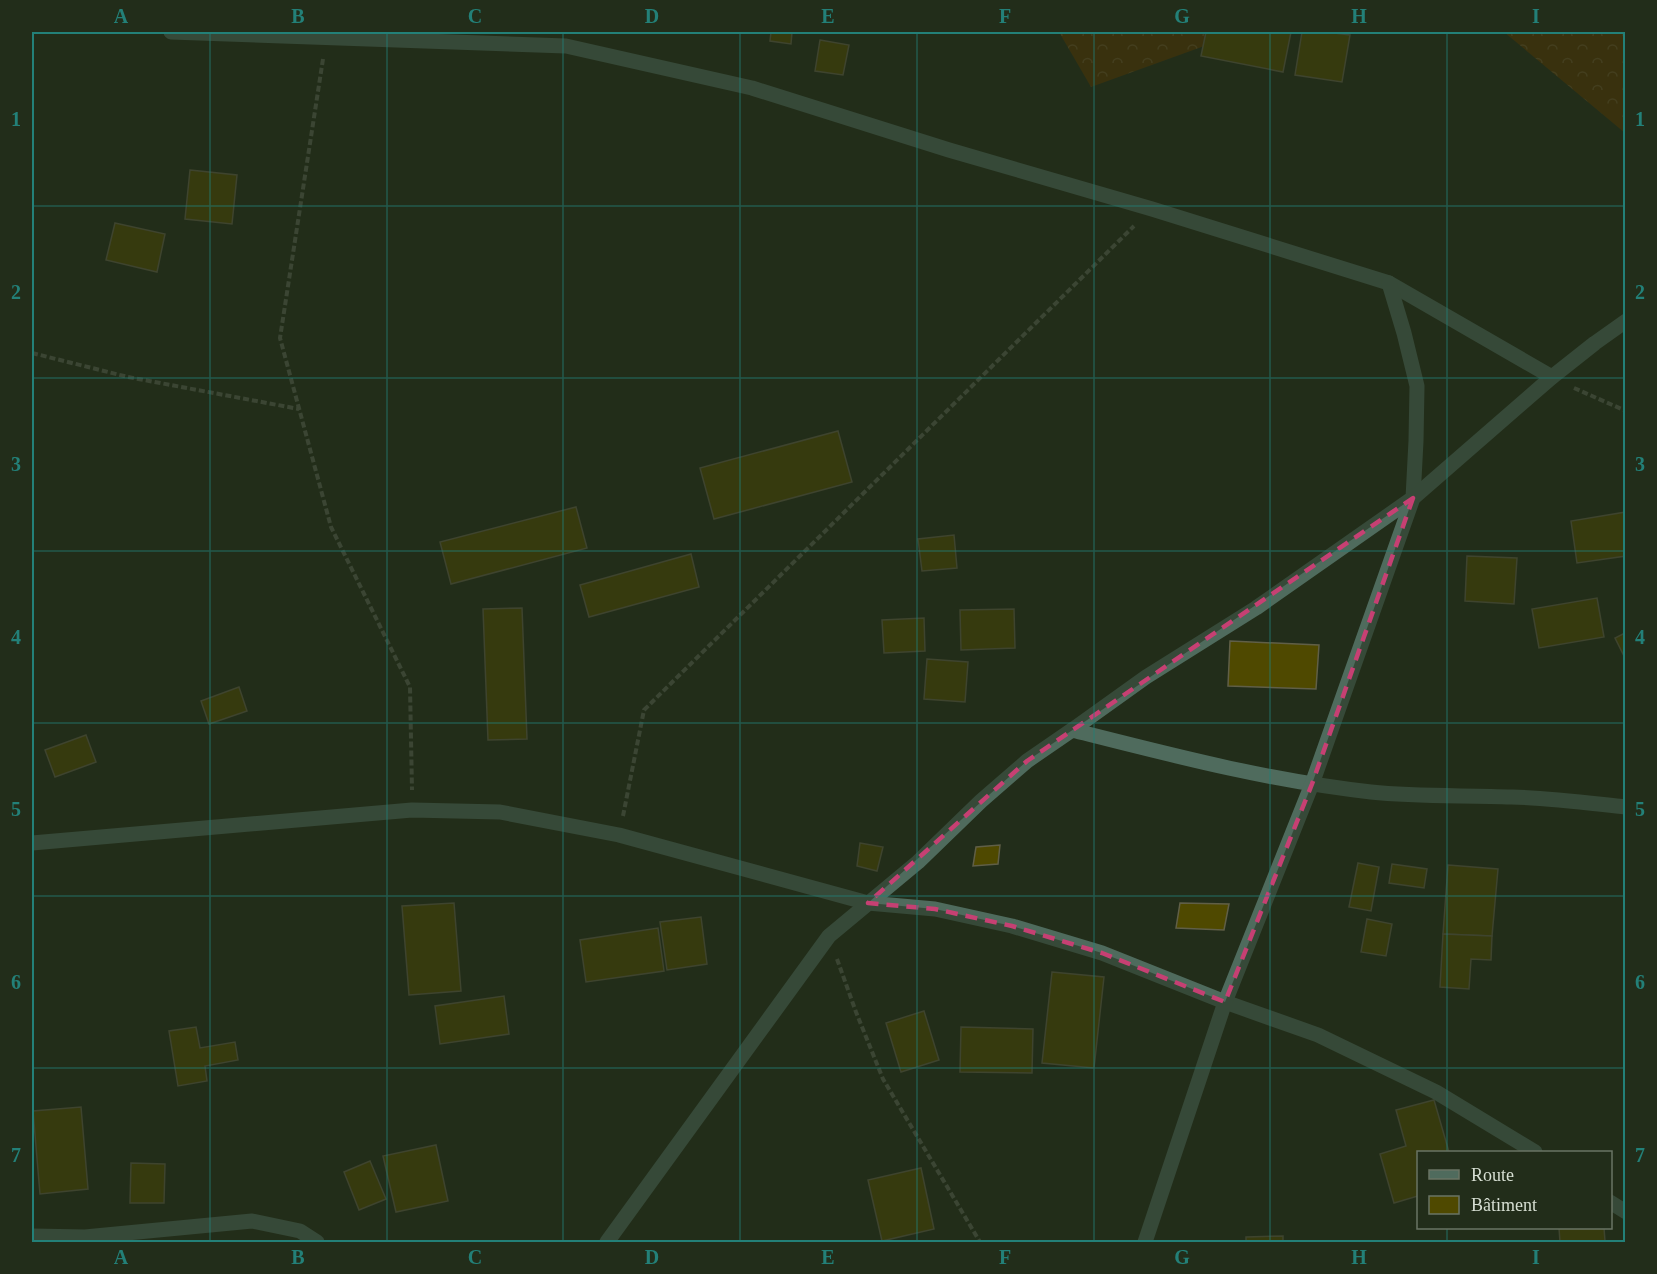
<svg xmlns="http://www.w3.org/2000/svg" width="1657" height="1274" font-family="'Times New Roman',serif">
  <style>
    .forest { fill: url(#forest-crowns) }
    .building { fill: #4f4900; stroke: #605f47; stroke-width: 1.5 }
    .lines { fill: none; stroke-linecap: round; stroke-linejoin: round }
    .path { stroke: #596353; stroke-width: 4; stroke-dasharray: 6 3; stroke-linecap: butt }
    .minor { stroke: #4f6b5d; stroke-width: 15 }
    .tertiary { stroke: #4f6b5d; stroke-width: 15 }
    .marked { fill: none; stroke: #c64073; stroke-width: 4.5; stroke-dasharray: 12 8; stroke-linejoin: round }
    .grid { fill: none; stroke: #238078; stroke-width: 1.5; stroke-opacity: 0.55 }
    .neatline { fill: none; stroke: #238078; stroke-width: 2 }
    .grid-label { font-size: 20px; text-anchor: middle; font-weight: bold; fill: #238078 }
  </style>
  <defs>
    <pattern id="forest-crowns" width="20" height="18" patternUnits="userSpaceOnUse" patternTransform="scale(1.5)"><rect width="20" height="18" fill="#543601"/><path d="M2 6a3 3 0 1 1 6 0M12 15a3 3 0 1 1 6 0" fill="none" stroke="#6c5325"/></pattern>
  </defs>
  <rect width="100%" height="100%" fill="#222d1a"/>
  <g class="forest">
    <path d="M1059 32H1243L1091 87Z"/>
    <path d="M1504 32H1625V133Z"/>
  </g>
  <g class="building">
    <path d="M771 32H792L791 44 770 41Z"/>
    <path d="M1206 32H1291L1283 72 1201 56Z"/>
    <path d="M1302 32H1326L1350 35 1342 82 1295 75Z"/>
    <path d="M820 40 849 45 843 75 815 71Z"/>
    <path d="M190 170 237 175 232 224 185 219Z"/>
    <path d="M115 223 165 234 157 272 106 260Z"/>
    <path d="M838 431 852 482 714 519 700 468Z"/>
    <path d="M576 507 587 548 451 584 440 542Z"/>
    <path d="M1626 512V556L1577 563 1571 521Z"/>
    <path d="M954 535 957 568 922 571 918 539Z"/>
    <path d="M691 554 699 587 589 617 580 585Z"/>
    <path d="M1467 556 1517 558 1514 604 1465 601Z"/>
    <path d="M1597 598 1604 637 1539 648 1532 609Z"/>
    <path d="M522 608 527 739 488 740 483 609Z"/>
    <path d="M1014 609 1015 648 961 650 960 610Z"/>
    <path d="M924 618 925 651 884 653 882 620Z"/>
    <path d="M1625 633 1626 655 1624 656 1615 638Z"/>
    <path d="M1230 641 1319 645 1316 689 1228 686Z"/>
    <path d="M927 659 968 662 965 702 924 699Z"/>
    <path d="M239 687 247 711 209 724 201 701Z"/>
    <path d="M86 735 96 762 55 777 45 750Z"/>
    <path d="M860 843 883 847 877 871 857 866Z"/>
    <path d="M1000 845 998 864 973 866 976 847Z"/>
    <path d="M1358 863 1379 867 1371 911 1349 907Z"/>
    <path d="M1392 864 1427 869 1424 888 1389 883Z"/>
    <path d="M1448 865 1498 869 1492 936 1443 934Z"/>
    <path d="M454 903 461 991 409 995 402 906Z"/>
    <path d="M1180 903 1229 904 1224 930 1176 928Z"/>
    <path d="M701 917 707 964 667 970 660 922Z"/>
    <path d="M1367 919 1392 924 1386 956 1361 952Z"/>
    <path d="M658 928 664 971 586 982 580 940Z"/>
    <path d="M1443 934 1492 936 1491 960 1471 959 1469 989 1440 987Z"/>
    <path d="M1052 972 1104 977 1094 1068 1042 1063Z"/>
    <path d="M504 996 509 1034 440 1044 435 1006Z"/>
    <path d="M924 1011 939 1060 901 1072 886 1023Z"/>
    <path d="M196 1027 200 1048 235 1042 238 1060 205 1066 207 1081 178 1086 169 1031Z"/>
    <path d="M961 1027 1033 1029 1032 1073 960 1072Z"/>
    <path d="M1434 1100 1449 1152H1418V1196L1394 1203 1380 1154 1406 1146 1396 1110Z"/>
    <path d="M81 1107 88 1189 40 1194 33 1111Z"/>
    <path d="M436 1145 448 1201 396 1212 383 1156Z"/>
    <path d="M370 1161 386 1199 359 1210 344 1172Z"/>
    <path d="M131 1163 165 1164 164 1203H130Z"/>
    <path d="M921 1168 934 1229 882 1241 868 1180Z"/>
    <path d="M1559 1228H1604L1605 1241 1560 1242Z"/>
    <path d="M1283 1236V1242H1246V1237Z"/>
  </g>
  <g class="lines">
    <g class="path">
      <path d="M323 59 280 338 331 527 410 687 412 790"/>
      <path d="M32 353 128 377 299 409"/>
      <path d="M1574 388 1626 411"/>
      <path d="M623 816 644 710 1134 226"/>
      <path d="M837 959 856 1012 883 1079 980 1242"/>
    </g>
    <g class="minor">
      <path d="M171 32 566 46 752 88 949 150 1152 209 1389 283 1552 377"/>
      <path d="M1072 730 1146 677 1256 608 1413 498 1416 441 1417 386 1404 333 1389 283"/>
      <path d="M32 843 412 810 500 812 619 835 868 903 935 909 1012 926 1102 953 1225 1002 1318 1035 1436 1092 1535 1152"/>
      <path d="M1610 1202 1626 1212"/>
      <path d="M32 1236 85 1237 252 1221 300 1231 317 1242"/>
      <path d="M607 1242 829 936 918 862 981 801 1027 761 1072 730C1171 755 1270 781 1371 792 1418 797 1465 795 1512 797 1550 798 1588 803 1626 807"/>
    </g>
    <path class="tertiary" d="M1145 1242 1225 1002 1312 784 1413 498 1552 377 1595 343 1626 321"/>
  </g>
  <path d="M0 0H1657V1274H0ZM1413 498 1312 784 1225 1002 1102 953 1012 926 935 909 868 903 1027 761Z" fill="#222d1a" fill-opacity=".55" fill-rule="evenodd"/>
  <path class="marked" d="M1413 498 1312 784 1225 1002 1102 953 1012 926 935 909 868 903 1027 761Z"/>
  <path class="grid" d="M210 32V1242M387 32V1242M563 32V1242M740 32V1242M917 32V1242M1094 32V1242M1270 32V1242M1447 32V1152M32 206H1626M32 378H1626M32 551H1626M32 723H1626M32 896H1626M32 1068H1626M1447 1228V1242"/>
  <rect width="1657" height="1274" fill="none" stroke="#222d1a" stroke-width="66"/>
  <rect x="1417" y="1151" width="195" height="78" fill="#222d1a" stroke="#6a7464" stroke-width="1.5"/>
  <rect x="1429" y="1170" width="30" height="9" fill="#4f6b5d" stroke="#6a7464" stroke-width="1.5"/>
  <text x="1471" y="1181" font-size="18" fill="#d7dfd3">Route</text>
  <rect x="1429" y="1196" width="30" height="18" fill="#4f4900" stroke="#6a7464" stroke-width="1.5"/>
  <text x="1471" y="1211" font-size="18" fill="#d7dfd3">Bâtiment</text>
  <rect x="33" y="33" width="1591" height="1208" class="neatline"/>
  <g class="grid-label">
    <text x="121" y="23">A</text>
    <text x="298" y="23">B</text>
    <text x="475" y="23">C</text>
    <text x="652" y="23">D</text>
    <text x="828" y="23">E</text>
    <text x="1005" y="23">F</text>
    <text x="1182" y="23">G</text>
    <text x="1359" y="23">H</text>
    <text x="1536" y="23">I</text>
    <text x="16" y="126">1</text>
    <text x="1640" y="126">1</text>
    <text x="16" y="299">2</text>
    <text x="1640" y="299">2</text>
    <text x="16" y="471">3</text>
    <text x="1640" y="471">3</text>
    <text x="16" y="644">4</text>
    <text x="1640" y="644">4</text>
    <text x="16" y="816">5</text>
    <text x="1640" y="816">5</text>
    <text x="16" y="989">6</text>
    <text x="1640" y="989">6</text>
    <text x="16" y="1162">7</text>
    <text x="1640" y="1162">7</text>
    <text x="121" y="1264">A</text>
    <text x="298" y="1264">B</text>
    <text x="475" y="1264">C</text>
    <text x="652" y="1264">D</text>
    <text x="828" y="1264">E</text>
    <text x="1005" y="1264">F</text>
    <text x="1182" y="1264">G</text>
    <text x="1359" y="1264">H</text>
    <text x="1536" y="1264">I</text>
  </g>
</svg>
